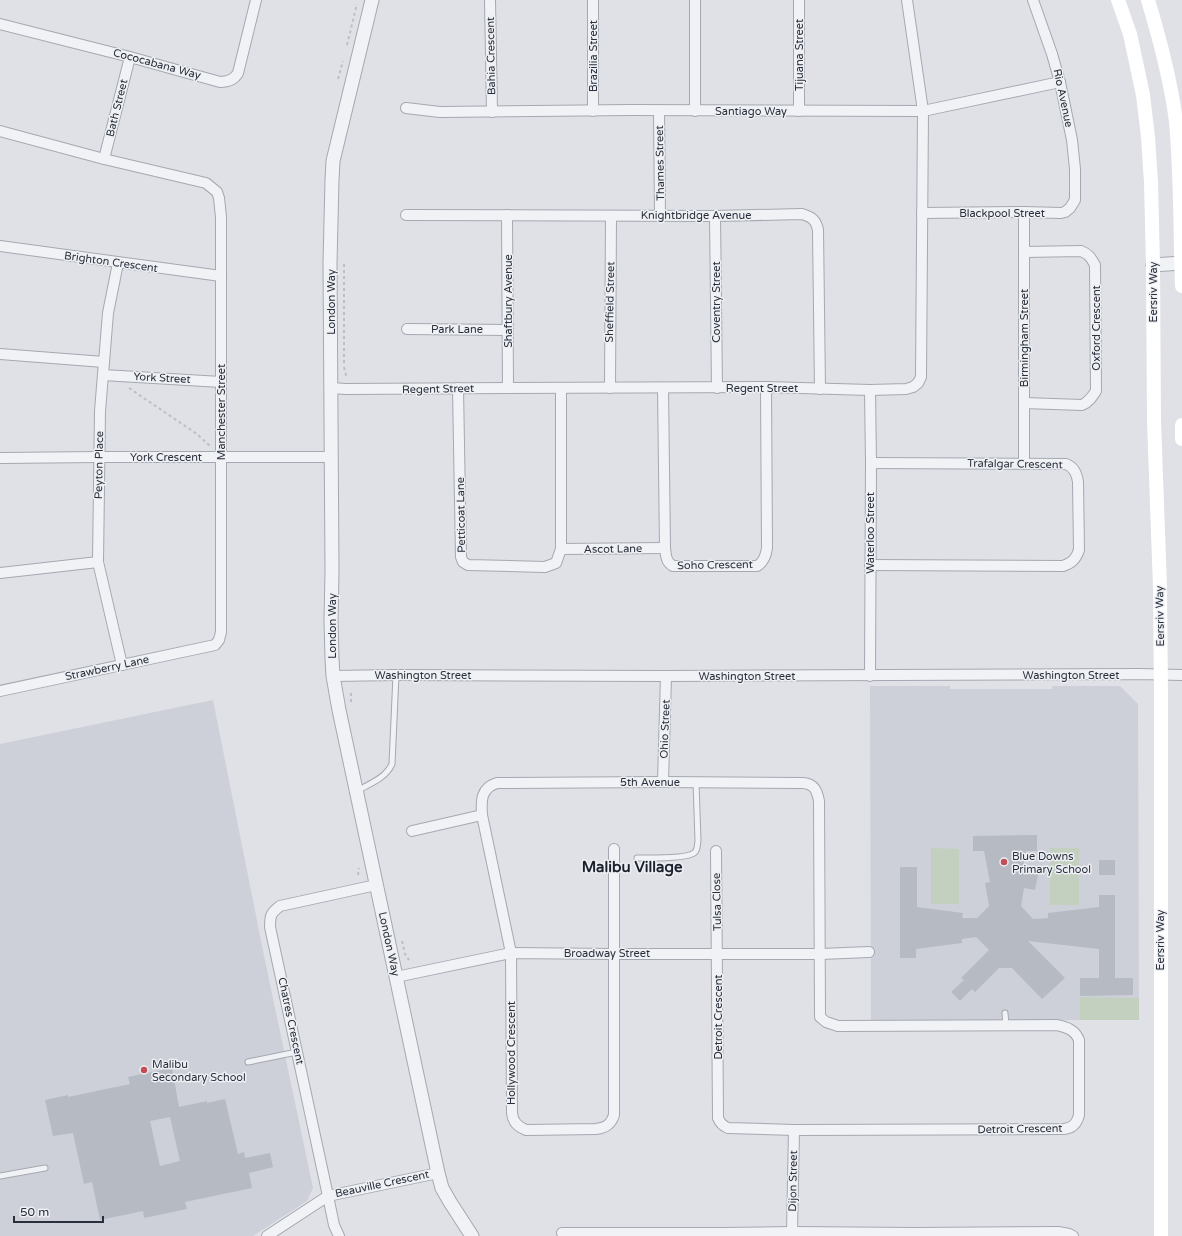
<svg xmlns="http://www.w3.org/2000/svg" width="1182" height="1236" font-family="'Varela Round',sans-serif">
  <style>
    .built { fill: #cdd0d8 }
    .green { fill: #c3d0c0 }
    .building { fill: #b6bac3; fill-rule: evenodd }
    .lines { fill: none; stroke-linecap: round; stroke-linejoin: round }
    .service-casing { stroke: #a5a8b0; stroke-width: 7 }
    .minor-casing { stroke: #a5a8b0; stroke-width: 12 }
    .tertiary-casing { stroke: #a5a8b0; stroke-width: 15 }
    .path { stroke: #bdbfc5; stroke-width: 2; stroke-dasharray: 3 3; stroke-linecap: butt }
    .service { stroke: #f1f2f5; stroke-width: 5 }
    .minor { stroke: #f1f2f5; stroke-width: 10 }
    .tertiary { stroke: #f1f2f5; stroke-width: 13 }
    .secondary { stroke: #fff; stroke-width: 14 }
    .poi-dot { fill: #c24d58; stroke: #eef0f4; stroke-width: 1.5 }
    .labels { text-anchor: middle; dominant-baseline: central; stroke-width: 3; stroke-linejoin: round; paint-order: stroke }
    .street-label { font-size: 11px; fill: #292f3c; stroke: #eef0f4 }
    .poi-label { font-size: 11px; fill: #292f3c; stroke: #eef0f4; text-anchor: start }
    .district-label { font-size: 15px; font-weight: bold; fill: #1b202d; stroke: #eef0f4 }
  </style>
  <rect width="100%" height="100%" fill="#dfe1e7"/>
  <g class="built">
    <path d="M870 686H950V689H1052V686H1120L1138 704 1139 1020H871Z"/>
    <path d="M213 700 263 951 313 1188 307 1201 253 1236H0V744Z"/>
  </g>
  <g class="green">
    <path d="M931 848 959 849V904H931Z"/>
    <rect x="1050" y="848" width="29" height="57"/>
    <path d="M1080 997 1139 998V1020H1080Z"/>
  </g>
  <g class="building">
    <path d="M1037 835V851H1026L1022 871 1038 875 1035 890 1024 888 1021 906 1033 919 1048 918V913L1099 907V895H1115V978H1133V995L1080 996V978H1099V949L1028 941 1065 978 1042 999 1012 968H999L975 992 972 989 960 1001 951 992 964 980 961 978 989 950 976 937 962 939V943L916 949V958H900V867H917V907L963 913 962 918H977L989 906 985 883 990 882 984 851H973V836Z"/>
    <rect x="1099" y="860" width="16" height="15"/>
    <path d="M172 1068 179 1107 207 1101V1103L225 1099 238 1154 244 1152 245 1158 270 1153 273 1167 249 1173 252 1188 185 1202 187 1209 144 1218 143 1211 100 1220 92 1182 84 1184 73 1133 53 1136 45 1100 68 1095V1097L130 1084 128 1077ZM170 1117 180 1161 160 1166 150 1121Z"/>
  </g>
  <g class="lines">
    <g class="service-casing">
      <g id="service">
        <path d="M357 791C369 784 386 778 392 764L396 675"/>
        <path d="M637 858C649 858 686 859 694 853 698 850 697 845 698 841L696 782"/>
        <path d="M1005 1013 1006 1025"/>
        <path d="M248 1062 297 1052"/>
        <path d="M0 1176 45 1168"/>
      </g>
    </g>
    <g class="minor-casing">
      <g id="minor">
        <path d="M490 0 492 112"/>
        <path d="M593 0V111"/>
        <path d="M799 0V111"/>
        <path d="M0 24 130 57 220 82C228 82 234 80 238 73L256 0"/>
        <path d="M406 108 440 112 632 110 923 111 1060 82"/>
        <path d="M659 111 660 215"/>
        <path d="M695 111V0"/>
        <path d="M0 131 104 159 206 183 217 192 219 198 221 217V632L219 640 215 645 0 691"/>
        <path d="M104 159 130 57"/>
        <path d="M1024 212V464"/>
        <path d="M922 213 1024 212 1061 213 1065 212 1070 208 1075 200V169L1072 140 1060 82 1052 54 1033 0"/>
        <path d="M406 215 715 216 802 214C812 217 816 220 818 230L820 389"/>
        <path d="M507 215 508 388"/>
        <path d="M715 216 717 388"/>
        <path d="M0 246 221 276"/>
        <path d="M118 263 108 313 100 411 98 562 122 665"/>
        <path d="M407 329 508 330"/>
        <path d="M0 354 104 362"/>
        <path d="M103 375 221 382"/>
        <path d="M331 388 346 389 508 388 766 387 870 390 906 389 913 387 918 383 921 377 923 111 907 0"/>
        <path d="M458 388 461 557 463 562 468 565 545 567 556 563 561 549V388"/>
        <path d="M610 388 611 216"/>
        <path d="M663 388 665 548C666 556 666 562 673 566H757C764 562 766 556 767 548L766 387"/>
        <path d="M870 390 871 463 870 676"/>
        <path d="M1024 403 1082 405C1089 402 1092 397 1096 391L1095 265C1091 258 1089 254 1081 251L1024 252"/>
        <path d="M0 458 99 457H332"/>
        <path d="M561 549 665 548"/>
        <path d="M870 565 1063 566C1072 563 1076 559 1079 550L1078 482C1077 474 1074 467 1066 464L871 463"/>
        <path d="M0 573 98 562"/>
        <path d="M333 676 396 675 666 676 1138 674 1182 675"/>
        <path d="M663 782 666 676"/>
        <path d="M412 831 482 815"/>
        <path d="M614 849V1115C611 1125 605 1128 596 1129L526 1130C517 1126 513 1122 512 1113L511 953 482 815C481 800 481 788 497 783L663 782 803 783C814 784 817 790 819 801L820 1017 826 1022 838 1026 1056 1025C1067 1027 1075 1030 1079 1040V1115C1077 1123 1073 1128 1064 1129L794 1130 728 1128C723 1126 720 1123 718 1118L716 851"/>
        <path d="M396 977 511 953 613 954H821L869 952"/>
        <path d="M792 1232 794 1130"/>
        <path d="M562 1233H721L792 1232 913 1233 1058 1232 1069 1234 1073 1236"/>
        <path d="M267 1236 328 1196 438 1173"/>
        <path d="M339 1236 334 1225 328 1196 270 927C270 915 271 913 280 906L376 885"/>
      </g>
    </g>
    <g class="tertiary-casing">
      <g id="tertiary">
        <path d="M372 0 333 161 332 180 330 263 332 571 331 621 332 658 333 676 339 710 438 1173 442 1188 450 1202 472 1236"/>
        <path d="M1153 265 1182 263"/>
      </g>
    </g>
    <g class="path">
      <path d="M347 45 357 4"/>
      <path d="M338 79 343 61"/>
      <path d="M344 264V363"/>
      <path d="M344 367 346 375 348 377"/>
      <path d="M129 388 197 434 210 446"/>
      <path d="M351 702V693L352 690"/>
      <path d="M358 875 359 868"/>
      <path d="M402 941 405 954 409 960"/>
    </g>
    <use href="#service" class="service"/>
    <use href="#minor" class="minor"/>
    <use href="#tertiary" class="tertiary"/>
    <g class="secondary">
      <path d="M1118 0 1130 34 1143 95 1148 137 1151 182 1153 265 1154 421 1160 587 1161 698V1236"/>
      <path d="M1148 0C1160 40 1171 80 1176 122 1181 176 1180 231 1182 286"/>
      <path d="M1182 425V439"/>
    </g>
  </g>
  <g class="poi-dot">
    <circle cx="1004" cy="862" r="4"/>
    <circle cx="144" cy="1070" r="4"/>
  </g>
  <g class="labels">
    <g class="street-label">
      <text transform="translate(799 55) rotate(-90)">Tijuana Street</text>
      <text transform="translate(491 56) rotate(-91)">Bahia Crescent</text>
      <text transform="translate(593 56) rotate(-90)">Brazilia Street</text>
      <text transform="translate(157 64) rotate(15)">Cococabana Way</text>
      <text transform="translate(1063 98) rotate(78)">Rio Avenue</text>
      <text transform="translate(117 108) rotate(-76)">Bath Street</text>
      <text x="751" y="111">Santiago Way</text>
      <text transform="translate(660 163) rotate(-91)">Thames Street</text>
      <text x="1002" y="213">Blackpool Street</text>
      <text x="696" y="215">Knightbridge Avenue</text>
      <text transform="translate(111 262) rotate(8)">Brighton Crescent</text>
      <text transform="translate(1153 292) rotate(-90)">Eersriv Way</text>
      <text transform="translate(508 301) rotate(-90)">Shaftbury Avenue</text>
      <text transform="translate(331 302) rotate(-90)">London Way</text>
      <text transform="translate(610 302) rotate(-89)">Sheffield Street</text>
      <text transform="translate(716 302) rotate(-90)">Coventry Street</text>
      <text transform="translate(1096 328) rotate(-90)">Oxford Crescent</text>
      <text x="457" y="329">Park Lane</text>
      <text transform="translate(1024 338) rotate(-90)">Birmingham Street</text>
      <text transform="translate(162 378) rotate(3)">York Street</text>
      <text x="762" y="388">Regent Street</text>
      <text transform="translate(438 389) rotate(-1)">Regent Street</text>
      <text transform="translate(221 412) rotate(-90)">Manchester Street</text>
      <text x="166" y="457">York Crescent</text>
      <text transform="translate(1015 464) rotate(1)">Trafalgar Crescent</text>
      <text transform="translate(99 465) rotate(-89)">Peyton Place</text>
      <text transform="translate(461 515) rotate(-91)">Petticoat Lane</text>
      <text transform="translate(870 533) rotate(-90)">Waterloo Street</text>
      <text transform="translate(613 549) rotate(-1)">Ascot Lane</text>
      <text transform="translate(715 565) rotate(-1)">Soho Crescent</text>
      <text transform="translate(1160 616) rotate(-91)">Eersriv Way</text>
      <text transform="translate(332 626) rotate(-90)">London Way</text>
      <text transform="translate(107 668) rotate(-12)">Strawberry Lane</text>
      <text x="423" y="675">Washington Street</text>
      <text x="1071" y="675">Washington Street</text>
      <text x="747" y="676">Washington Street</text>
      <text transform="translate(665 729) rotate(-88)">Ohio Street</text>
      <text x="650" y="782">5th Avenue</text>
      <text transform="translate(717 902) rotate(-91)">Tulsa Close</text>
      <text transform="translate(1160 940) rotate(-90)">Eersriv Way</text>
      <text transform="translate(389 944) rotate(78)">London Way</text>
      <text x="607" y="953">Broadway Street</text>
      <text transform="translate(718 1017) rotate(-90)">Detroit Crescent</text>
      <text transform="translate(291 1021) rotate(78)">Chatres Crescent</text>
      <text transform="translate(511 1053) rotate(-90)">Hollywood Crescent</text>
      <text transform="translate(1020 1129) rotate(-1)">Detroit Crescent</text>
      <text transform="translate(793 1181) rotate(-89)">Dijon Street</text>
      <text transform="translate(382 1184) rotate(-12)">Beauville Crescent</text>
    </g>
    <g class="poi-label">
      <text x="1012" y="856">Blue Downs<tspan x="1012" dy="13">Primary School</tspan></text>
      <text x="152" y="1064">Malibu<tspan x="152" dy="13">Secondary School</tspan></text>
    </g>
    <g class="district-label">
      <text x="632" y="867">Malibu Village</text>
    </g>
  </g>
  <path d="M14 1216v6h89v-6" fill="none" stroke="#292f3c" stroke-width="2"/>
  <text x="20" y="1216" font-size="12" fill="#292f3c" stroke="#eef0f4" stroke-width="3" paint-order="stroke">50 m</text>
</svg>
